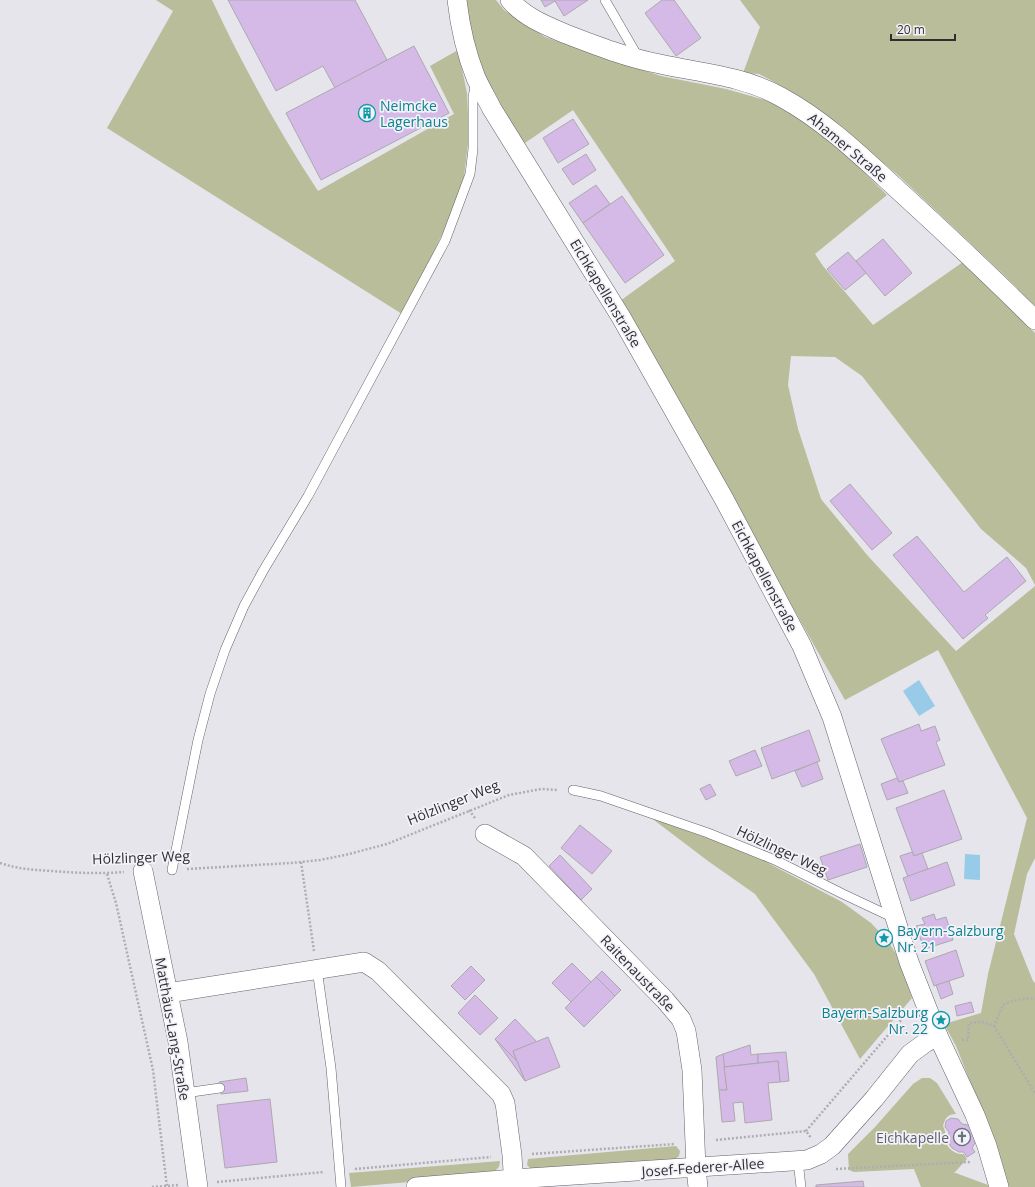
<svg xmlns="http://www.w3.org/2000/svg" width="1035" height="1187" font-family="'Open Sans',sans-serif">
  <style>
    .green { fill: #b9bd99 }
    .water { fill: #97cbe8 }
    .building { fill: #d5bae7; stroke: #aca9ae }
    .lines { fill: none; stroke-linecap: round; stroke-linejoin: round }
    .lane-casing { stroke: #636268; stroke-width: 10 }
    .street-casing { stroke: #636268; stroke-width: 20 }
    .path { stroke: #aeadb3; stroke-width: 2.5; stroke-dasharray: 2 2; stroke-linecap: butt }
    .lane { stroke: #fff; stroke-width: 9 }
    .street { stroke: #fff; stroke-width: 19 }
    .labels { text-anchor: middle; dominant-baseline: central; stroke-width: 3.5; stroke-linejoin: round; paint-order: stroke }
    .culture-label { font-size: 14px; fill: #0d838f; stroke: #f3f2f9; text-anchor: start }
    .street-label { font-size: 14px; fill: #2f2e31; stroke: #f3f2f9 }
    .worship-label { font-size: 14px; fill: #5b616d; stroke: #f3f2f9; text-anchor: end }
  </style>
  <rect width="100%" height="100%" fill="#e6e5ec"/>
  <g class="green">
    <path d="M156 0H212C243 66 278 130 318 191L454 114 430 66 458 50 467 93 469 136 464 176 460 194 448 221 435 250 402 314 107 128 173 11Z"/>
    <path d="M465 0H496L504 10 545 37 661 76 726 89 768 101 799 118 835 144 887 195 815 254 823 266 873 325 963 262 1035 333V585L1026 568 981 529 862 376 835 357 791 356 788 385 798 429 821 499 868 556 956 651 1035 586V858L1027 874 1014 934 1033 981 1035 983V1187H1008L1002 1162 956 1046 944 1024 981 1013 988 974 1027 818 938 650 845 700 620 301 675 261 573 110 522 145 497 105 471 46Z"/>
    <path d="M740 0H1035V306L1001 272 899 176 833 121 789 90 759 74 743 73 760 27Z"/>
    <path d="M650 817 753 855 842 902 871 923 888 941 899 959 912 998 860 1059 814 974 755 894 708 861Z"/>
    <path d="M922 1078H930L937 1083 956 1114C948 1114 945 1118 943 1126 947 1134 944 1135 946 1142 948 1150 957 1155 964 1154L967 1159 955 1172H953L988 1185V1187H921L914 1169 854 1172 849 1170 848 1154 875 1127 913 1084Z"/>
    <path d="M676 1146 680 1151 679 1156 674 1160 533 1171 527 1165 528 1159Z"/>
    <path d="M500 1161 499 1167 491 1175 351 1187 349 1173Z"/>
  </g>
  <g class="water">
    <path d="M919 680 935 706 919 716 903 691Z"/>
    <path d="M965 854 980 855V880L964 879Z"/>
  </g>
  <g class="building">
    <path d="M228 0H355L387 60 335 88 323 66 276 91Z"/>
    <path d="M541 0H588L564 16 555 1 545 7Z"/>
    <path d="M662 0H674L701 38 676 56 645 13Z"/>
    <path d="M414 46 449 113 321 180 286 113Z"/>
    <path d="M573 119 589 144 558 163 543 138Z"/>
    <path d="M586 154 596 170 573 185 562 169Z"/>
    <path d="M596 185 610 204 583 223 569 203Z"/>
    <path d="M622 196 664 255 625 283 583 223Z"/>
    <path d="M883 239 912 273 885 296 856 261Z"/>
    <path d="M848 252 866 273 845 290 827 269Z"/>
    <path d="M850 484 892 533 872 550 830 501Z"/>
    <path d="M917 536 964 592 1007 557 1026 581 985 615 988 618 963 639 893 555Z"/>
    <path d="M919 724 921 731 935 726 940 740 936 742 945 765 899 782 881 739Z"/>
    <path d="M809 730 820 761 772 779 761 748Z"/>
    <path d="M755 750 762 766 736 776 729 761Z"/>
    <path d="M817 762 823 779 802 787 795 771Z"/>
    <path d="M897 778 899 782 903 781 908 793 887 800 881 784Z"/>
    <path d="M710 784 716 795 706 800 700 789Z"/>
    <path d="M944 790 962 839 914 856 896 808Z"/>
    <path d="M580 825 612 851 592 874 561 848Z"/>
    <path d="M860 844 867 867 828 880 820 857Z"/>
    <path d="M912 852 914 856 922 853 928 869 908 877 900 856Z"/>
    <path d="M560 855 592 889 581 900 549 866Z"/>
    <path d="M947 862 955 885 911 901 903 878Z"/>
    <path d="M934 914 936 920 946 917 953 940 924 949 916 926 925 924 922 918Z"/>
    <path d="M956 950 964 976 934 986 925 961Z"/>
    <path d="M572 963 591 982 571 1002 552 983Z"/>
    <path d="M471 966 485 980 465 1000 451 986Z"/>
    <path d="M602 971 621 990 615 996 596 977Z"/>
    <path d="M596 977 615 996 584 1027 565 1008Z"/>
    <path d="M949 981 953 994 941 999 936 985Z"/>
    <path d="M475 995 498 1018 480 1035 458 1013Z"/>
    <path d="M971 1002 974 1012 957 1016 955 1006Z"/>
    <path d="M515 1019 537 1042 513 1051 517 1061 495 1039Z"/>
    <path d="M548 1037 560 1067 525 1081 513 1051Z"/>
    <path d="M495 1039 517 1061 525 1081Z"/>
    <path d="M750 1045 751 1055 758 1054V1063L724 1067 723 1054Z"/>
    <path d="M786 1052 789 1081 780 1082 778 1061 758 1063V1054Z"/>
    <path d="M723 1054 727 1090H719L716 1057Z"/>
    <path d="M778 1061 780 1082 768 1083 772 1120 745 1123 743 1102 733 1103 735 1121 722 1122 719 1090H727L724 1067Z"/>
    <path d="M246 1078 248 1091 221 1094 219 1082Z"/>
    <path d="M270 1099 277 1162 225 1168 217 1105Z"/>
    <path d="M951 1118 958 1119 962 1124 968 1125 973 1130 976 1137 975 1143 972 1148 975 1152 967 1157 964 1152H959L952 1148 948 1142 949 1132 945 1127 946 1121Z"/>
    <path d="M863 1181 864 1187H816V1185Z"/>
  </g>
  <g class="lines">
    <g class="lane-casing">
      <g id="lane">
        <path d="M605 0 638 57"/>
        <path d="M573 790 601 796 708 833 775 860 843 894 894 918"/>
        <path d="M172 870 198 740 210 694 225 650 244 606 263 571 308 496 445 241 470 174 473 149V97L476 82"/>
        <path d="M317 969 331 1068 341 1187"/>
        <path d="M185 1093 220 1088"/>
        <path d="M798 1161 801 1187"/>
      </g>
    </g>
    <g class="street-casing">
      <g id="street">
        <path d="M457 0C460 27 466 53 476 78 481 89 487 99 492 109L621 317 724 499 802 646 832 717 909 962 938 1036 975 1115 987 1146 999 1187"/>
        <path d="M510 0C524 17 547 26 566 34 597 46 628 58 660 64 701 73 744 76 781 97 825 121 861 156 897 189 944 232 990 275 1035 320"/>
        <path d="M485 834 524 856 665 1000 681 1019 686 1031 692 1070 696 1168 698 1187"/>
        <path d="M143 871 178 1042 198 1187"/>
        <path d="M168 993 364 962 378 971 501 1094 505 1103 512 1155 514 1187"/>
        <path d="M416 1187 513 1179 807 1160 821 1154 832 1146 874 1099 910 1054 925 1043 938 1036"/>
      </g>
    </g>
    <g class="path">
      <path d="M469 810 475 818"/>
      <path d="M301 862 314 951"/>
      <path d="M0 863C18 869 33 870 52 871 76 873 100 874 124 872"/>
      <path d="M187 869 291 863 320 860 345 855 387 844 509 795 541 789 558 790"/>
      <path d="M107 874 116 903 153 1070 167 1187"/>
      <path d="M994 1026 1035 1093"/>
      <path d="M962 1040H968L969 1023 982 1022 994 1026 1003 1005C1012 1001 1025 997 1035 999"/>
      <path d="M806 1131 907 1013"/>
      <path d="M716 1140 806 1131 811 1138"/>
      <path d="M532 1154 675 1144"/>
      <path d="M355 1169 491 1157"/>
      <path d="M836 1169 971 1162"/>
      <path d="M217 1182 324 1172"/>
      <path d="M152 1187 179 1185"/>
    </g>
    <use href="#lane" class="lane"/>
    <use href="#street" class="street"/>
  </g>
  <defs>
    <g id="building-ring" transform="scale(0.9)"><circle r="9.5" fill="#f3f2f9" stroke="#0f9aa8" stroke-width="1.5"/><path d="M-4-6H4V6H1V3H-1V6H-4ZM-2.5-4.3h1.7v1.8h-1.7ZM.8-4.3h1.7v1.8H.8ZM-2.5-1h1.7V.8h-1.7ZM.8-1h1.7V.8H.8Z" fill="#0f9aa8"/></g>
    <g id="sight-ring" transform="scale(0.9)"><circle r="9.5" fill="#f3f2f9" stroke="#0f9aa8" stroke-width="1.5"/><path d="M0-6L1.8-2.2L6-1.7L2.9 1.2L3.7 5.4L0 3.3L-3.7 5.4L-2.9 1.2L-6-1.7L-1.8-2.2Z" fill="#0f9aa8"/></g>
    <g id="church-ring" transform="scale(0.9)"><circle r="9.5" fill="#f3f2f9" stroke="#6b7280" stroke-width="1.5"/><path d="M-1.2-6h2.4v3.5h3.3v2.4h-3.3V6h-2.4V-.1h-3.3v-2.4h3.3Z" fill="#6b7280"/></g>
  </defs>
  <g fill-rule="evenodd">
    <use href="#building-ring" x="367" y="113"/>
    <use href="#sight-ring" x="884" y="938"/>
    <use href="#sight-ring" x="941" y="1020"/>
    <use href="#church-ring" x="962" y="1137"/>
  </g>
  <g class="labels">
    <g class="culture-label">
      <text x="380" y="105">Neimcke<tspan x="380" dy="16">Lagerhaus</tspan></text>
      <text x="897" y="930">Bayern-Salzburg<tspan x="897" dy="16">Nr. 21</tspan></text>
      <text x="928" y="1012" text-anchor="end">Bayern-Salzburg<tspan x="928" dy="16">Nr. 22</tspan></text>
    </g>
    <g class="street-label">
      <text transform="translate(848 147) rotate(40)">Ahamer Straße</text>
      <text transform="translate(606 293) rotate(59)">Eichkapellenstraße</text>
      <text transform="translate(765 576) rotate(62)">Eichkapellenstraße</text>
      <text transform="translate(453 802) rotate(-22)">Hölzlinger Weg</text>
      <text transform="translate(782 850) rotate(25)">Hölzlinger Weg</text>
      <text transform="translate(141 857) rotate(-2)">Hölzlinger Weg</text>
      <text transform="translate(638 973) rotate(46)">Raitenaustraße</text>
      <text transform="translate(173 1029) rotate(80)">Matthäus-Lang-Straße</text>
      <text transform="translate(703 1167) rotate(-4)">Josef-Federer-Allee</text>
    </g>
    <g class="worship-label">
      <text x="949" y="1137">Eichkapelle</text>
    </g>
  </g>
  <path d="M891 34v6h64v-6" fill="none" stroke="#2f2e31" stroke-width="2"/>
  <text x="897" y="34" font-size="12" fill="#2f2e31" stroke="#f3f2f9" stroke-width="3" paint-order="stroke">20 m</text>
</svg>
